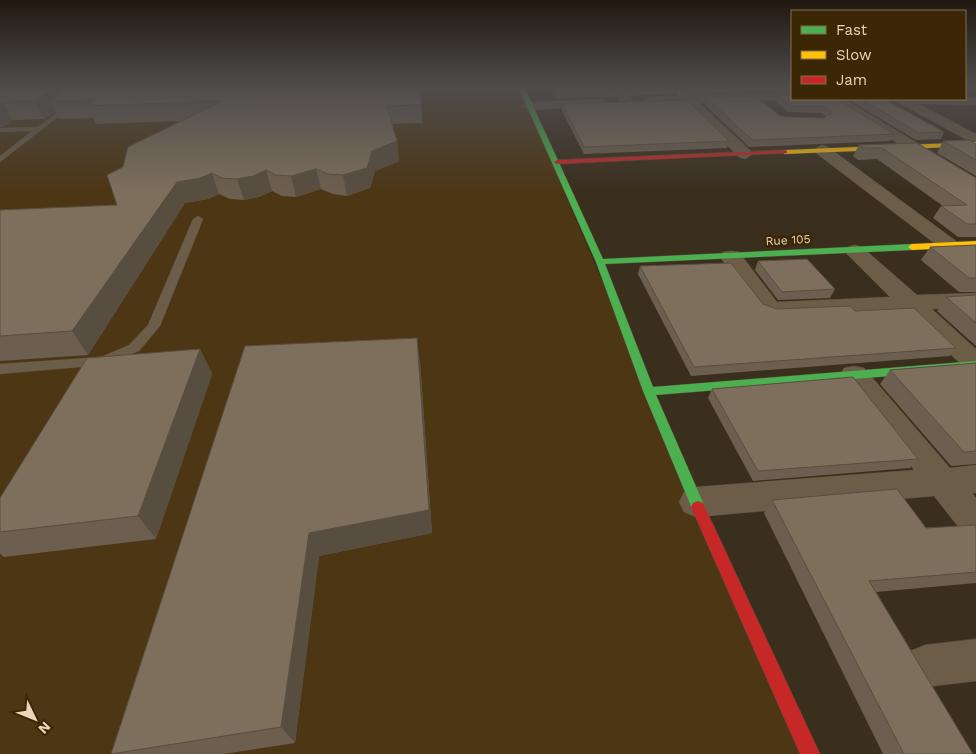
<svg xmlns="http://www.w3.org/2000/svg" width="976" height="754" font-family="'Work Sans',sans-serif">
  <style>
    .built { fill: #4c3614 }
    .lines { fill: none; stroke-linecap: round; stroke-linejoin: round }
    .lane-casing { stroke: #544939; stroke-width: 1 }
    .street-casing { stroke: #544939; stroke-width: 1 }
    .fast-casing { stroke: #544939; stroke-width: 1 }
    .slow-casing { stroke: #544939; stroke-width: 1 }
    .jam-casing { stroke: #544939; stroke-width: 1 }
    .lane { fill: #6c5d48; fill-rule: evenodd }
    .street { fill: #6c5d48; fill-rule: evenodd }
    .fast { fill: #4caf50; fill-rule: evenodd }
    .slow { fill: #ffc107; fill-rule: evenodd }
    .jam { fill: #c62828; fill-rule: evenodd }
    .wall { fill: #6c5f4f }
    .shaded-wall { fill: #584e40 }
    .building { fill: #7d6f5c; stroke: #584e40 }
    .labels { text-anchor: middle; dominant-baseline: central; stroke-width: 5; stroke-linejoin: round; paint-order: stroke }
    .far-street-label { font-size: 12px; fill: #ebd4b7; stroke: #3b2606 }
  </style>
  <rect width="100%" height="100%" fill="#3a2e1d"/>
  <path class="built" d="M0 86H519L803 754H0Z"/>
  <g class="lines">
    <g class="lane-casing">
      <g id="lane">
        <path d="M91 86H98L0 162V156L32 131 0 132V128L38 127Z"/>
        <path d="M198 216 203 219 160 326 139 351 103 365 0 374V364L101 357 129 345 148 325 193 219Z"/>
      </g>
    </g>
    <g class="street-casing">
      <g id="street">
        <path d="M610 86H622L651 125 649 128H639Z"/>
        <path d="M681 88 692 95 792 92V99H797L700 103 751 151 753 154 745 159 739 157 685 104 649 105 642 101 649 97 678 96 675 92Z"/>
        <path d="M965 97H976V105L919 104 976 134V145L892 99H965Z"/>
        <path d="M601 99 608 103 606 106 529 110 522 106 529 102Z"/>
        <path d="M828 99H844L976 178V190L970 189Z"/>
        <path d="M822 145 828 147 956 241 959 245 956 249 949 251 942 249 816 153 814 150Z"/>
        <path d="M855 245 862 247 917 295 976 293V307L932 309 976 349V373L967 370 904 310 773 316 760 311 720 257 723 252 731 251 739 252 777 302 890 297 844 251 848 247Z"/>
        <path d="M854 366 864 368 950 468 976 465V493H972L976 498V538L964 534 934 496 696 517 684 512 679 502 684 492 696 487 914 470 840 375 844 368Z"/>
        <path d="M976 639V681L925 687 910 681 904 666 910 651 925 645Z"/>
      </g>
    </g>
    <g class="fast-casing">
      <path id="fast" d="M518 86H524L603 259 912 244 916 247 912 250 605 264 653 387 976 361V369L656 395 705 507 703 511 698 513 693 511 643 391 596 262Z"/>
    </g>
    <g class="slow-casing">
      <g id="slow">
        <path d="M976 142V146L785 154 782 152 785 150Z"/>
        <path d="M976 241V247L912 250 908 247 912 244Z"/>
      </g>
    </g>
    <g class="jam-casing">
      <g id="jam">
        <path d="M785 150 787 151V153L557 164 554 162 557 160Z"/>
        <path d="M698 501 703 503 820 754H800L691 507 693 503Z"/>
      </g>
    </g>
    <use href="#lane" class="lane"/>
    <use href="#street" class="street"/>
    <use href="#fast" class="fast"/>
    <use href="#slow" class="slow"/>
    <use href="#jam" class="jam"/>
  </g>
  <g class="wall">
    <path d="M0 86H421L422 123 392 124 397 141 399 161 375 171 370 188 347 196 333 194 321 189 296 197 282 196 272 191 259 197 244 200 230 199 219 194 208 199 185 203 88 355 0 361V210L117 205 123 167 182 121 96 124 93 118 59 119 55 111 45 119 13 120 5 126 0 127Z"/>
    <path d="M549 86H792V91H762L752 86 746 88 745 92 694 94 680 86 675 89 674 94 556 99Z"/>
    <path d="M778 96 837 99 894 134 890 141 749 147 705 105 707 98 786 117 824 118 826 116 821 113 789 112 776 102Z"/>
    <path d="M847 99H884L944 132 941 139 916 140Z"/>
    <path d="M562 104 729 141 727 148 584 154 562 111Z"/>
    <path d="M943 141 976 144V176L937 153Z"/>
    <path d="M917 143 976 178V237H958L933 218 941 206H943L877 159 858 160 853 156 859 145Z"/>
    <path d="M976 245V292H959L921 260 930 247Z"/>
    <path d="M758 261 835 289 830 298 778 300 755 270Z"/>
    <path d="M640 266 777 309 855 311 956 348 950 356 691 376 638 274Z"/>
    <path d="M976 295V346L937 311 946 297Z"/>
    <path d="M200 349 212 374 156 539 4 557 0 554V498Z"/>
    <path d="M420 362 432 533 319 556 295 743 224 754H111Z"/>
    <path d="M976 363V464L951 466 880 384 890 370Z"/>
    <path d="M712 389 918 459 910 468 753 481 708 398Z"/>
    <path d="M772 500 926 528 976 525V583L876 592 973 754H883L764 513Z"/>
  </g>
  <g class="shaded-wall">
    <path d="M43 86H73L50 101 55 111 45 119 35 101Z"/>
    <path d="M420 86H421L422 123 421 105Z"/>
    <path d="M3 102 13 120 5 126 0 127V104Z"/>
    <path d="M397 141 399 161 375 171 370 188 347 196 343 175 372 151Z"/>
    <path d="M316 169 321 189 296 197 291 176Z"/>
    <path d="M266 170 272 191 259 197 244 200 237 179Z"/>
    <path d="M212 173 219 194 208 199 185 203 88 355 72 331 177 182Z"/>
    <path d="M417 338 420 362 432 533 319 556 295 743 281 727 309 533Z"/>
    <path d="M200 349 212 374 156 539 138 516Z"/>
  </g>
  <g class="building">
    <path d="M0 86H57L35 101 3 102 0 104Z"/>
    <path d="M71 86H420L421 105 387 106 397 141 372 151 367 168 343 175 328 174 316 169 291 176 276 175 266 170 253 176 237 179 222 178 212 173 200 178 177 182 72 331 0 336V210L117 205 107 175 123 167 128 147 222 101 87 106 95 100 50 101Z"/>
    <path d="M553 86H676V88L557 93Z"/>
    <path d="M692 86H745L695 88Z"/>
    <path d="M792 95V99H837L894 134 752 140 707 98 756 96 780 116 786 117 824 118 833 112 824 106H791L778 96Z"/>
    <path d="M861 99H884L944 132 919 133Z"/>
    <path d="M687 100 729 141 584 147 562 104Z"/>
    <path d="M969 140 976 144V160L943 141Z"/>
    <path d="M917 143 976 178V224H967L941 206 967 205 882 148H863L859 145Z"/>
    <path d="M976 245V278H969L930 247Z"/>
    <path d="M807 259 835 289 782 292 758 261Z"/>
    <path d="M731 263 763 304 777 309 850 306 855 311 914 308 956 348 694 367 640 266Z"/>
    <path d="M976 295V323L946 297Z"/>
    <path d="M417 338 429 510 309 533 281 727 111 754 245 346Z"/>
    <path d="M200 349 138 516 0 532V498L87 358Z"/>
    <path d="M976 363V451L964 452 890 370Z"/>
    <path d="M853 377 918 459 758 471 712 389Z"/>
    <path d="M897 489 926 528 976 525V572L869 581 973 754H904L772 500Z"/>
  </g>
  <linearGradient id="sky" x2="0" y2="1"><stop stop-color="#201910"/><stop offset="0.45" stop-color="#4f4c4c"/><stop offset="1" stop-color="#4f4c4c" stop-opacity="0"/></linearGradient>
  <rect width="976" height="192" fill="url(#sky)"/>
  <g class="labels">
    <g class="far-street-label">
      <text transform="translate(788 240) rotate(-3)">Rue 105</text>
    </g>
  </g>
  <rect x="791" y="10" width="175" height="90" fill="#3b2606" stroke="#816c4d"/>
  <rect x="801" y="26" width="25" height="8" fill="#4caf50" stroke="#816c4d"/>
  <text x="836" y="35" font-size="15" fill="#ebd4b7">Fast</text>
  <rect x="801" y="51" width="25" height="8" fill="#ffc107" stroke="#816c4d"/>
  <text x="836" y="60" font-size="15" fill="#ebd4b7">Slow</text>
  <rect x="801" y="76" width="25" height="8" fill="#c62828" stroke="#816c4d"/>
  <text x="836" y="85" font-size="15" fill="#ebd4b7">Jam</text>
  <g transform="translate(35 719) rotate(133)" stroke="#3b2606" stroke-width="4" paint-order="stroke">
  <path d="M0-4L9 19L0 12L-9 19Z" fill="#ebd4b7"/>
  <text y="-8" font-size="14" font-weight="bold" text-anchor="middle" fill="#ebd4b7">N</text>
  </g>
</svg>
